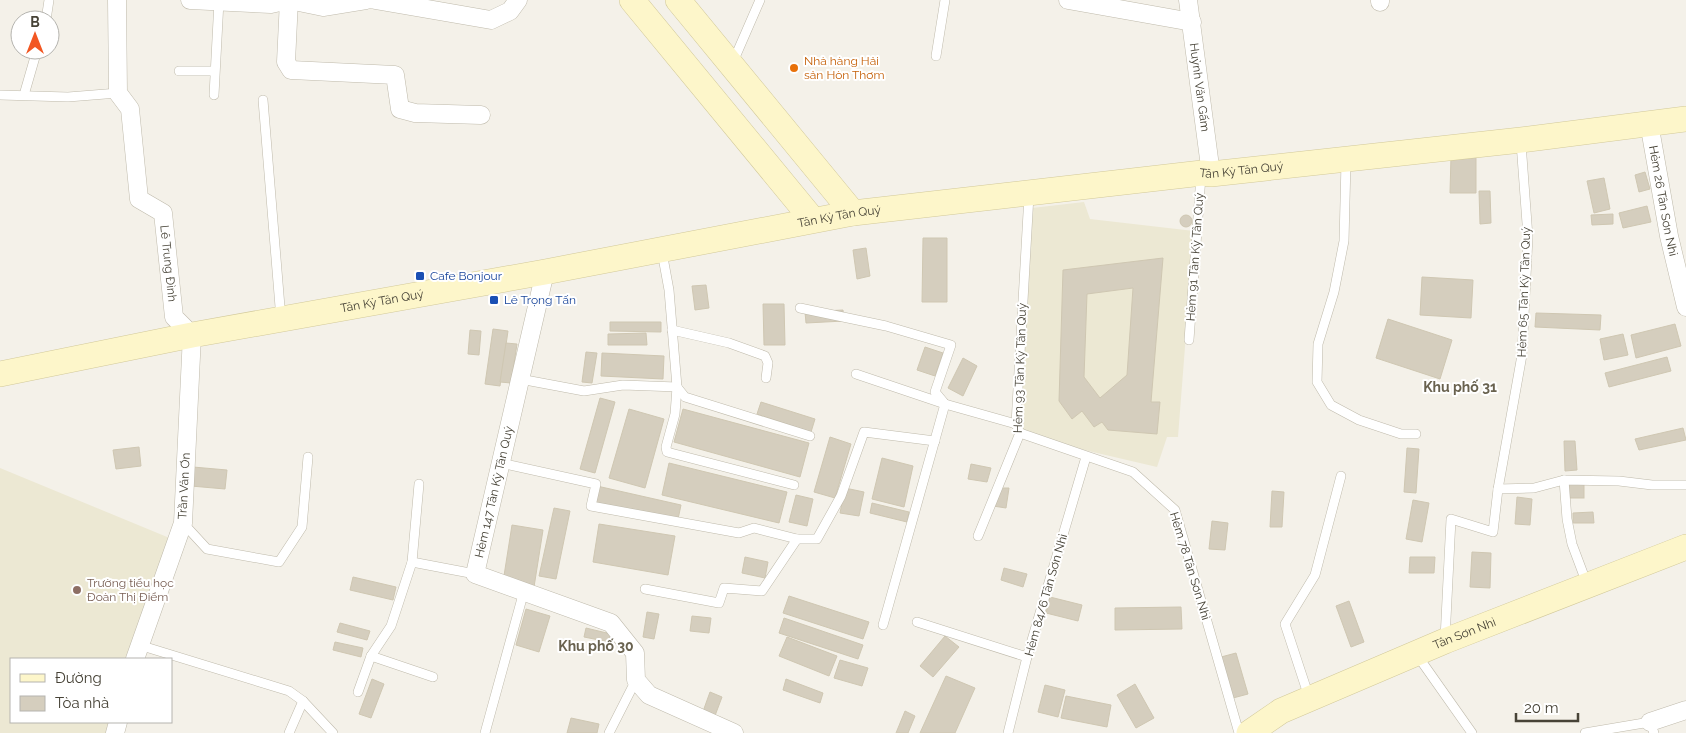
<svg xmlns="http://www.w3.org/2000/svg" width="1686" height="733" font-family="Raleway,sans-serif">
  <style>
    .education { fill: #ece8d3 }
    .building { fill: #d5cebe; stroke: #cfc7b2; fill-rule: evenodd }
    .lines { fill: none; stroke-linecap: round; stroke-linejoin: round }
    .lane-casing { stroke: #bfbaab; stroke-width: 10 }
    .street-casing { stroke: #bfbaab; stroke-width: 19 }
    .secondary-casing { stroke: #d2c99a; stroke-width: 26 }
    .lane { stroke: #fff; stroke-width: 9 }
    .street { stroke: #fff; stroke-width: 18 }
    .secondary { stroke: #fdf6ca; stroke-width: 25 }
    .food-dot { fill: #e8710a; stroke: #fff; stroke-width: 2 }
    .transit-dot { fill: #1a4fb4; stroke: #fff; stroke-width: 2 }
    .education-dot { fill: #8d6e63; stroke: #fff; stroke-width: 2 }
    .labels { text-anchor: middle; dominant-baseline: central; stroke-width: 4; stroke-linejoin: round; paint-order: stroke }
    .food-label { font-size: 12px; fill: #c56008; stroke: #fff; text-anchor: start }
    .street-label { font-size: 12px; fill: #474337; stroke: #fff }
    .transit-label { font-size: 12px; fill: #164399; stroke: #fff; text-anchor: start }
    .education-label { font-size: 12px; fill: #785e54; stroke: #fff; text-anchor: start }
    .neighbourhood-label { font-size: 14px; font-weight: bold; fill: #69624f; stroke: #fff }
  </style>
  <rect width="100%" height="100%" fill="#f4f1e9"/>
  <g class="education">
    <path d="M1084 202 1090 219 1194 231 1178 437H1167L1157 467 1020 435 1032 208Z"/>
    <path d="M0 468 172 539 130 659H11V722H112L109 733H0Z"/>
  </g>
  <g class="building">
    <path d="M1451 156 1476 157V193H1450Z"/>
    <path d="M1645 172 1650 189 1639 192 1635 175Z"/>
    <path d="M1604 178 1610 209 1594 213 1587 181Z"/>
    <path d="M1479 191H1490L1491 223 1480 224Z"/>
    <path d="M1647 206 1651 222 1623 228 1619 213Z"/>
    <path d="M1613 214V224L1592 225 1591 215Z"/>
    <circle cx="1186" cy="221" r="6"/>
    <path d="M923 238H947V302H922Z"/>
    <path d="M866 248 870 276 857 279 853 250Z"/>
    <path d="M1163 258 1151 402H1160L1157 434 1108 430 1102 422 1094 427 1082 411 1072 419 1059 401 1063 270ZM1133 288 1127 375 1100 398 1084 377 1087 294Z"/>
    <path d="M1422 277 1473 280 1471 318 1420 315Z"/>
    <path d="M706 285 709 308 695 310 692 286Z"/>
    <path d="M763 304H784L785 345H764Z"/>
    <path d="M843 310 844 321 806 323 805 312Z"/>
    <path d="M1536 313 1601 315 1600 330 1535 327Z"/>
    <path d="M1388 319 1452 340 1440 379 1376 358Z"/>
    <path d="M610 322H661V332L610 331Z"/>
    <path d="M1675 324 1681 346 1636 358 1631 335Z"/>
    <path d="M493 329 508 331 500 386 485 384Z"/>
    <path d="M470 330 481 331 479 355 468 354Z"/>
    <path d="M646 333 647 345H608V334Z"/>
    <path d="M1623 334 1628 355 1604 360 1600 339Z"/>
    <path d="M506 343 517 344 511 383 500 382Z"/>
    <path d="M925 347 943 353 935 376 917 370Z"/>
    <path d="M586 352 597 353 592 383 582 382Z"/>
    <path d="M602 353 664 356 663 379 601 376Z"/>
    <path d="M1667 357 1671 371 1609 387 1605 373Z"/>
    <path d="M963 358 977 366 963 396 948 388Z"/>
    <path d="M600 398 615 402 595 473 580 469Z"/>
    <path d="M761 402 815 419 811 432 757 414Z"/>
    <path d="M629 409 664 419 645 488 609 478Z"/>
    <path d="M683 409 809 443 800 477 674 442Z"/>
    <path d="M1683 428 1686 440 1639 450 1635 439Z"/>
    <path d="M830 437 851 444 835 498 814 492Z"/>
    <path d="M1564 441H1575L1577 470 1565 471Z"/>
    <path d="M139 447 141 466 116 469 113 450Z"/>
    <path d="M1407 448 1419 449 1416 493 1404 492Z"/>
    <path d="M882 458 913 466 904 507 872 499Z"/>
    <path d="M669 463 787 492 779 523 662 495Z"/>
    <path d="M971 464 991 468 987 482 968 479Z"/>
    <path d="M193 467 227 470 225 489 191 486Z"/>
    <rect x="1567" y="482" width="17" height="16"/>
    <path d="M597 486 681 505 677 524 593 506Z"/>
    <path d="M845 488 864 492 859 516 840 513Z"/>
    <path d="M1000 488H1009L1006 508 993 506Z"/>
    <path d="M1272 491 1284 492 1282 527H1270Z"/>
    <path d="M796 495 813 499 807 526 789 522Z"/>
    <path d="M1517 497 1532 499 1530 525 1515 524Z"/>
    <path d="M1413 500 1429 503 1422 542 1406 539Z"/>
    <path d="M872 503 909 512 907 522 870 513Z"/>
    <path d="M554 508 570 511 556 579 539 576Z"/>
    <path d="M1593 512 1594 523H1573V513Z"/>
    <path d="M1212 521 1228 523 1225 550 1209 549Z"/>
    <path d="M599 524 675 536 668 575 593 562Z"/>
    <path d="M512 525 543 530 534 587 503 582Z"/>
    <path d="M1472 552 1491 553 1490 588 1470 587Z"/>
    <path d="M745 557 768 562 765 578 742 573Z"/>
    <path d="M1410 557H1435L1434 573H1409Z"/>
    <path d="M1004 568 1027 574 1023 587 1001 580Z"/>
    <path d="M353 577 396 587 393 600 350 590Z"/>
    <path d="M789 596 869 622 863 639 783 613Z"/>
    <path d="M1050 597 1082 605 1078 621 1046 613Z"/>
    <path d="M1349 601 1364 642 1351 647 1336 606Z"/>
    <path d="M1181 607 1182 629 1115 630V608Z"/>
    <path d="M526 609 550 616 539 652 516 645Z"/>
    <path d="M647 612 659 614 654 639 643 637Z"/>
    <path d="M692 616 711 618 709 633 690 631Z"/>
    <path d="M784 618 863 645 858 659 779 633Z"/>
    <path d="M340 623 370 631 367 640 337 632Z"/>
    <path d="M586 628 611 634 609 642 584 637Z"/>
    <path d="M945 636 959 647 933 677 920 666Z"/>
    <path d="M787 637 837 656 829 676 779 656Z"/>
    <path d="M335 642 363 648 361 657 333 650Z"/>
    <path d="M1236 653 1248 694 1233 698 1221 657Z"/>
    <path d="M840 660 868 668 862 686 834 678Z"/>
    <path d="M946 676 975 688 955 733H920Z"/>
    <path d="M372 679 384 684 371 718 359 714Z"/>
    <path d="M786 679 823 693 820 703 783 690Z"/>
    <path d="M1135 684 1154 718 1136 728 1117 695Z"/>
    <path d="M1045 685 1065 690 1058 717 1038 712Z"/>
    <path d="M710 692 722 697 713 721 701 717Z"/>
    <path d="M1066 696 1111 705 1107 727 1061 718Z"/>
    <path d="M905 711 915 716 908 733H896Z"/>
    <path d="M571 718 599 724 597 733H567Z"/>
  </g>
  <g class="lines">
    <g class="lane-casing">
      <g id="lane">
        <path d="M46 20 49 0"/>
        <path d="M936 56 945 0"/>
        <path d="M733 62 760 0"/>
        <path d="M179 71H214"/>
        <path d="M0 95 68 97 118 93"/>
        <path d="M24 95 37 50"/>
        <path d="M214 95 219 1"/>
        <path d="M263 100 281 319"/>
        <path d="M1346 162 1344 241 1334 292 1318 344 1317 382 1331 405 1359 420 1401 434H1416"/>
        <path d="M662 252 669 290 677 387 675 414 666 447 667 452 794 485"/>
        <path d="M800 308 886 326 951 345 935 392 945 404"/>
        <path d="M672 330 729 343 765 356 768 363 766 378"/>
        <path d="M1189 340 1201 176"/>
        <path d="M856 374 945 404 1016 424"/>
        <path d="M520 379 584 391 623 385 677 387 685 397 810 436"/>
        <path d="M1020 433 1133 472 1175 510 1239 733"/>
        <path d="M501 463 596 484 591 506 739 533 754 528 797 539H817L841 496 864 432 935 441"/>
        <path d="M1564 480 1567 519 1572 544 1587 584"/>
        <path d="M1498 489 1534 488 1564 480 1619 481 1652 485H1686"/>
        <path d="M183 523 207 549 279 562 302 527 308 457"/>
        <path d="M978 536 1020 433 1016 424 1029 195"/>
        <path d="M412 562 475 574"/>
        <path d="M645 589 719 603 724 588 762 591 797 539"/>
        <path d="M917 622 1027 657"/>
        <path d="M883 625 945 404"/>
        <path d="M1445 639 1451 519 1493 532 1498 489 1522 355 1528 237 1521 143"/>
        <path d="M139 645 289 691 303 701 333 733"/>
        <path d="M1417 655 1472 733"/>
        <path d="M371 656 433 677"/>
        <path d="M358 692 371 656 391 626 412 562 419 484"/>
        <path d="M1309 697 1285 624 1315 575 1341 476"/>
        <path d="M289 733 303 701"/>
        <path d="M485 733 524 591"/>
        <path d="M609 733 636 680"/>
        <path d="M1008 733 1027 657 1086 457"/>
        <path d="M1585 733 1650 722 1654 733"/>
      </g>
    </g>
    <g class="street-casing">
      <g id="street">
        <path id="s1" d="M117 0 118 93 130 109 139 199 163 213 174 317 192 335 183 523 135 659"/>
        <path d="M190 0 271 4 289 0 323 7 366 0"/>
        <path d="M289 0 286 62 291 70 395 75 400 109 415 113 481 115"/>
        <path d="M375 0 491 20 510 11 518 0"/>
        <path d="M1068 0 1192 22"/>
        <path id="s2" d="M1188 0 1211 174"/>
        <path d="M1380 0V2"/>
        <path id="s3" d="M1649 123 1669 236 1686 307"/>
        <path d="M545 272 475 574 611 623 635 653 636 680 649 695 734 733"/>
        <path d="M1650 722 1686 710"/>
        <path d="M115 733 118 722"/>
      </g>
    </g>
    <g class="secondary-casing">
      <g id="secondary">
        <path d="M632 0 813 220"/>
        <path d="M678 0 853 213"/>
        <path id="s4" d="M0 374 192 335 545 272 853 213 1202 173 1211 174 1521 140 1686 119"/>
        <path id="s5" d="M1249 733 1281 711 1445 641 1686 547"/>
      </g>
    </g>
    <use href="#lane" class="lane"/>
    <use href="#street" class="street"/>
    <use href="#secondary" class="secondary"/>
  </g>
  <circle class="food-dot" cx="794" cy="68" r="5"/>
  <g class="transit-dot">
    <rect x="415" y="271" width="10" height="10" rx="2.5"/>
    <rect x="489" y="295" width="10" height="10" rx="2.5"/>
  </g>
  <circle class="education-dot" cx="77" cy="590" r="5"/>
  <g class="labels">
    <g class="food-label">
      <text x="804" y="61">Nhà hàng Hải<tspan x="804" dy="14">sản Hòn Thơm</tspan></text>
    </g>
    <g class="street-label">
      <text stroke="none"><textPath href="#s2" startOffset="88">Huỳnh Văn Gấm</textPath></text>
      <text stroke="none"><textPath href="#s4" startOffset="1259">Tân Kỳ Tân Quý</textPath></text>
      <text stroke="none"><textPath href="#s3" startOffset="79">Hẻm 26 Tân Sơn Nhì</textPath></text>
      <text stroke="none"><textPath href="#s4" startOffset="854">Tân Kỳ Tân Quý</textPath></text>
      <text transform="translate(1195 257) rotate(-86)">Hẻm 91 Tân Kỳ Tân Quý</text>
      <text stroke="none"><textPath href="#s1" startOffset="282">Lê Trung Đình</textPath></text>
      <text transform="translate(1524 292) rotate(-88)">Hẻm 65 Tân Kỳ Tân Quý</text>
      <text stroke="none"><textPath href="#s4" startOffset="389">Tân Kỳ Tân Quý</textPath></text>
      <text transform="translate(1020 368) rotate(-88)">Hẻm 93 Tân Kỳ Tân Quý</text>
      <text transform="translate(184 486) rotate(-87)">Trần Văn Ơn</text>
      <text transform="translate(494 492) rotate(-77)">Hẻm 147 Tân Kỳ Tân Quý</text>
      <text transform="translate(1190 566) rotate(73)">Hẻm 78 Tân Sơn Nhì</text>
      <text transform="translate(1046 595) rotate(-74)">Hẻm 84/6 Tân Sơn Nhì</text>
      <text stroke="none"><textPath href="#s5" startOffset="238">Tân Sơn Nhì</textPath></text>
    </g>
    <g class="transit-label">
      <text x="430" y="276">Cafe Bonjour</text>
      <text x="504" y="300">Lê Trọng Tấn</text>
    </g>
    <g class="education-label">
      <text x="87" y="583">Trường tiểu học<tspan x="87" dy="14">Đoàn Thị Điểm</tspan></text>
    </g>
    <g class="neighbourhood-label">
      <text x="1460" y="387">Khu phố 31</text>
      <text x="596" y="646">Khu phố 30</text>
    </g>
  </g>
  <rect x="10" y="658" width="162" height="65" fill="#ffffff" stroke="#b5b4af"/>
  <rect x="20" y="674" width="25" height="8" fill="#fdf6ca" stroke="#b5b4af"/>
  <text x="55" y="683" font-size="15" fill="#474337">Đường</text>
  <rect x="20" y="696" width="25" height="15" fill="#d5cebe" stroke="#b5b4af"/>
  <text x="55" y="708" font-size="15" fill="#474337">Tòa nhà</text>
  <g transform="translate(35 35)"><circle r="24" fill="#ffffff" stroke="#b5b4af"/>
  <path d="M0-4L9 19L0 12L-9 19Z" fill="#f25722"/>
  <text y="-8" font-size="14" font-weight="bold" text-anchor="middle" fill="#474337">B</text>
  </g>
  <path d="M1516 713v8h62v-8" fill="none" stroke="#474337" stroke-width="2.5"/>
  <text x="1524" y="713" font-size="15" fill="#474337" stroke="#ffffff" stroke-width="4" paint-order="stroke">20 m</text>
</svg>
